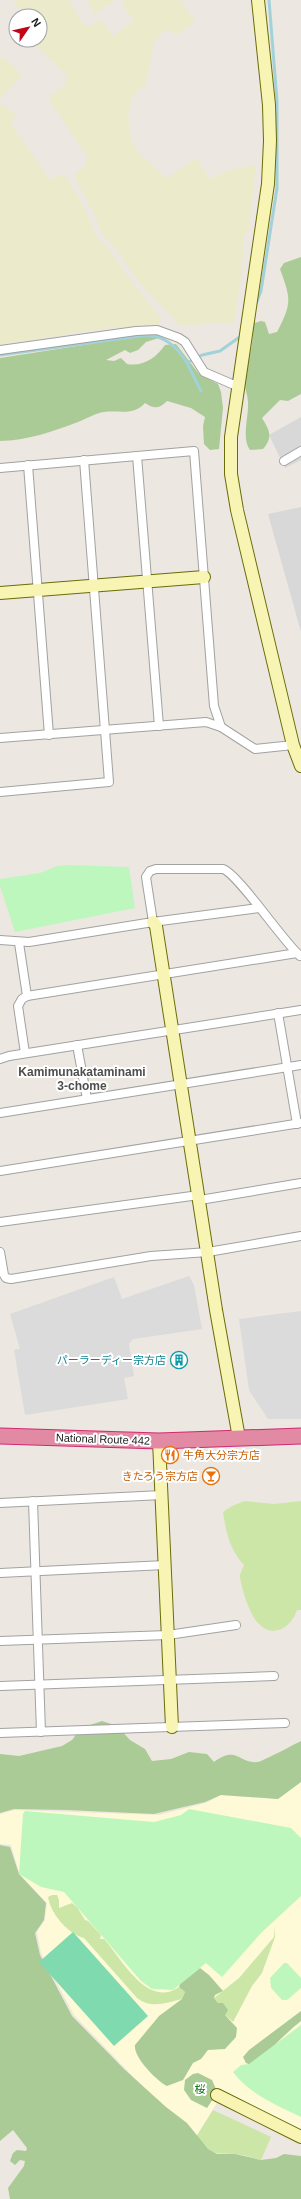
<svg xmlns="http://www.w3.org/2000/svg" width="301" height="2199" font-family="Arial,'Noto Sans JP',sans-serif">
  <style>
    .residential { fill: #d9d8d8 }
    .education { fill: #fefad8 }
    .farmland { fill: #ebebcc }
    .grass { fill: #cce6a7 }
    .forest { fill: #abcb96 }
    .park { fill: #bef7bd }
    .pitch { fill: #80daaf }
    .parking { fill: #dbdbdb }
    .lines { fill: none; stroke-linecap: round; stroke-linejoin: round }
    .stream { stroke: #a2d2d9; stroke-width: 3 }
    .street-casing { stroke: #a2a2a2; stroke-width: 10 }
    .secondary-casing { stroke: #6b6c08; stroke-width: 14 }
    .highway-casing { stroke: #cf2972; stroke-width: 17 }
    .street { stroke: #fff; stroke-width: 8 }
    .secondary { stroke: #f7f4b4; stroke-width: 12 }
    .highway { stroke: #e28aa3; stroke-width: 15 }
    .labels { text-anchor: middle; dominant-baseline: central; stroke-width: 4; stroke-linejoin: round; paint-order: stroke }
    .culture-label { font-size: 11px; fill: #0d838f; stroke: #fff; text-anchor: end }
    .street-label { font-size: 11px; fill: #1b1b1b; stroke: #fff }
    .food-label { font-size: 11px; fill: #c56008; stroke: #fff; text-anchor: start }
    .park-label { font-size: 11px; fill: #10740e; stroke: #fff }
    .neighbourhood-label { font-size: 12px; font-weight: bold; fill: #4e4e4e; stroke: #fff }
  </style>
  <rect width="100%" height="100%" fill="#ece7e1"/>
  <g class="residential">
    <path d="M301 417V460L285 468 269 435Z"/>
    <path d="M301 507V632L268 514Z"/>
  </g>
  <path class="education" d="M301 1782V2129L223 2093 196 2137 167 2112 74 2015 41 1953 37 1932 45 1920 47 1903 20 1875 11 1845 0 1844V1814L15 1810 159 1815 206 1803 221 1795 278 1799Z"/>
  <g class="farmland">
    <path d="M13 0H69L84 25 91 26 100 19 113 36 134 21 121 3 125 0H180L194 19 196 21 177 35 166 29 154 42 145 88H140L132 98 128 116 131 138 137 151 166 178 197 158 210 179 227 171 256 164 249 229 244 237 242 269 234 323H216L181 326 141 285 117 251 103 235 93 212 74 176 86 164 87 156 49 100 51 95 66 86 65 81 68 76 35 45V40H40V16H25Z"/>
    <path d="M87 0H115L95 15Z"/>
    <path d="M0 56 8 61 22 76 0 99Z"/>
    <path d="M0 103 18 115 10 122 50 180 59 175 67 177 86 211 97 237 109 249 128 277 161 318 158 325 102 329 0 345Z"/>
  </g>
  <g class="grass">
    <path d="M245 1501 274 1504 301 1501V1610H297C291 1628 273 1639 258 1623 250 1615 241 1588 240 1576 240 1573 243 1568 244 1565 230 1550 226 1533 223 1512L232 1506Z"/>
    <path d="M52 1895H57L59 1900V1908L72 1903 77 1907 85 1920 88 1921 101 1935 100 1939H104C122 1959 147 2009 179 1987L185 1992 182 1999C166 2003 151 2009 137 1998L84 1938C67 1933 51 1914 48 1897Z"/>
    <path d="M274 1925 275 1937 262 1973 252 1986 233 2022 225 2015 223 2003H218L214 1998 239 1978 274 1937Z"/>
    <path d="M213 2110 271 2137 261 2160C253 2158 242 2154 234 2154 211 2153 212 2154 196 2137Z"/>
  </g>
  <g class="forest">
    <path d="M301 257V394L288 401 280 400 262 418C270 431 273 437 263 449L250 450C241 437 249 418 248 402 248 395 244 388 245 381 247 360 255 346 252 324L261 321 265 322 269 334 277 332C292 303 291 299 280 269L284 263Z"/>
    <path d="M154 334 160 336 159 338 146 342 138 350 130 353 125 350 106 360 114 361 121 358 127 364C143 367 156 358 165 345L176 344 199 374 218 384 221 392 223 408 219 449 210 450 204 444 203 426 205 417 191 408 167 401C159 409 154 409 145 403 134 416 119 410 104 412 96 413 86 419 78 422 54 431 26 441 0 441V358Z"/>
    <path d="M102 1721 117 1726 130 1740 145 1749 152 1761 171 1759 189 1752 207 1754 214 1762C238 1745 238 1764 258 1762 263 1761 293 1745 301 1741V1782L278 1799 221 1795 205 1802 154 1814 67 1810 14 1809 0 1813V1754L19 1756 62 1746 72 1740 81 1728Z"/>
    <path d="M0 1845 10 1847 19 1874 46 1903 44 1920 35 1933 40 1955 72 2016 124 2069 166 2107 187 2123 208 2149 217 2154H235L261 2160 276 2158 284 2154 301 2156V2199H10L8 2188 24 2166 25 2161 20 2160 15 2165 10 2161 13 2153 17 2150 26 2151 27 2148 13 2130 0 2141Z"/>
    <path d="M200 1968 209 1975 223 1991 215 1995 214 1998 218 2003H223L228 2010 225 2015 237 2028 236 2037 225 2049 208 2050 201 2059 193 2063 183 2080 167 2086C157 2081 133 2057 135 2045L159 2016 182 1999 185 1992 179 1987 180 1984Z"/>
    <path d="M301 2011V2021C283 2035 269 2053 251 2065L246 2063 243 2057 249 2050Z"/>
    <path d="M198 2073 212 2080 216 2089 213 2099 207 2108 191 2100 184 2090 185 2080 193 2074Z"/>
  </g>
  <g class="park">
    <path d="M68 865 129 867 135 908 15 932 0 886V879L40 873 57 866Z"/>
    <path d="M189 1809 291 1828 301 1838V1896L261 1933 222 1977 206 1963 173 1990 152 1989 141 1981 64 1892 41 1887 19 1874 23 1814 25 1811 154 1822 181 1815Z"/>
    <path d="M284 1963H287L301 1978V1988L287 2000H282L271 1988 270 1978Z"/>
    <path d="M301 2025V2117C278 2106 249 2094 233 2072L241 2065 249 2064Z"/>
  </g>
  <path class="pitch" d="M73 1932 148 2016 114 2046 39 1962Z"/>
  <g class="parking">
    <path d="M189 1276 194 1285 202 1329 133 1339 129 1344 134 1376 124 1378 128 1399 25 1415 14 1350 20 1349 10 1314 114 1277 122 1299Z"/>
    <path d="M301 1311V1419H268L249 1390 239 1319Z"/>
  </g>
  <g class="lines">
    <g class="stream">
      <path d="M256 304 261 291 277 188V101L269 0"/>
      <path d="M0 355 147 335C166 336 178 348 187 363"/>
      <path d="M201 391 187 363 202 355 220 351 241 336"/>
    </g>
    <g class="street-casing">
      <g id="street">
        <path d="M0 350 136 331 157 330 179 338 185 342 204 372 239 387"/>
        <path d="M137 456 159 726"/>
        <path d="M284 461 301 451"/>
        <path d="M28 465 49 735"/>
        <path d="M0 468 194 451 214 706 221 727"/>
        <path d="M0 738 206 722 221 727 255 749 293 745"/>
        <path d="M0 792 109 782 84 460"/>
        <path d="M153 922 146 877 150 871 156 869H223C238 874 282 940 300 956"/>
        <path d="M0 940 29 942 153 922 259 908"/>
        <path d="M19 943 27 996"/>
        <path d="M278 1013 297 1124"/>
        <path d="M77 1045 87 1099"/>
        <path d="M25 1053 18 1006 22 999 27 996 297 953"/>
        <path d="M0 1059 9 1056 301 1010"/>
        <path d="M0 1113 301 1065"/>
        <path d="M0 1171 301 1123"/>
        <path d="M200 1200 301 1183"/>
        <path d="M0 1222 199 1195"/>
        <path d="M0 1252 4 1275 6 1278 11 1279 151 1256 208 1252 301 1236"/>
        <path d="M33 1501 41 1732"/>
        <path d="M0 1503 162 1495"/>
        <path d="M0 1573 165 1565"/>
        <path d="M0 1641 168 1635 236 1625"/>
        <path d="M0 1686 274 1676"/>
        <path d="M0 1733 285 1723"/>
      </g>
    </g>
    <g class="secondary-casing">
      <g id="secondary">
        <path d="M258 0 269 105 270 141 268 184 231 437V474L237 510 293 745 301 766"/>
        <path d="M0 593 204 577"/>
        <path d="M153 922 156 926 216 1310 239 1438"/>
        <path d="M159 1441 172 1727"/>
        <path d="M217 2095 301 2137"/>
      </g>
    </g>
    <g class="highway-casing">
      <path id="highway" d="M0 1436 159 1441 301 1436"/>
    </g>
    <use href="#street" class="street"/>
    <use href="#secondary" class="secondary"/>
    <use href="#highway" class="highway"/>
  </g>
  <defs>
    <g id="building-ring" transform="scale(0.9)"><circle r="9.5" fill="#fff" stroke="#0f9aa8" stroke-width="1.5"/><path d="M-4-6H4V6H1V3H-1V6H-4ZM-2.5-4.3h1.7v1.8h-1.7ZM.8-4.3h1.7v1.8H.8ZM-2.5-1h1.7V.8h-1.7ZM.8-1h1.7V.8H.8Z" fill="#0f9aa8"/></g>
    <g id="restaurant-ring" transform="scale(0.9)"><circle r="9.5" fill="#fff" stroke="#e8710a" stroke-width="1.5"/><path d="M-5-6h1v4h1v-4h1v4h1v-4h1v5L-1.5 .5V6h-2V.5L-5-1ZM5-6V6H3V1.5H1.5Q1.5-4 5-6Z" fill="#e8710a"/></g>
    <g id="bar-ring" transform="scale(0.9)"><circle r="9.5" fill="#fff" stroke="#e8710a" stroke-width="1.5"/><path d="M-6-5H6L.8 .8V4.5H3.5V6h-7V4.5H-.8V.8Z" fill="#e8710a"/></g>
  </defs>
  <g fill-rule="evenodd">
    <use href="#building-ring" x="179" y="1360"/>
    <use href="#restaurant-ring" x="170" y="1455"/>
    <use href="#bar-ring" x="211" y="1476"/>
  </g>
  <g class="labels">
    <g class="culture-label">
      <text x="166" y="1360">パーラーディー宗方店</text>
    </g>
    <g class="street-label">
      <text transform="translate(103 1439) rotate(2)">National Route 442</text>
    </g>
    <g class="food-label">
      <text x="183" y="1455">牛角大分宗方店</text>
      <text x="198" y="1476" text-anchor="end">きたろう宗方店</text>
    </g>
    <g class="park-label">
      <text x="200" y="2089">桜</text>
    </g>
    <g class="neighbourhood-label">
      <text x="82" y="1072">Kamimunakataminami<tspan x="82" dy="14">3-chome</tspan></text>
    </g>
  </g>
  <g transform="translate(28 28) rotate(56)"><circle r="19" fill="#ffffff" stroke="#a4a4a4"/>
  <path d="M0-3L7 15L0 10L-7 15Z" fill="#c00618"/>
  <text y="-6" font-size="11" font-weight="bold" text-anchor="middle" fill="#1b1b1b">N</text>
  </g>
</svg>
